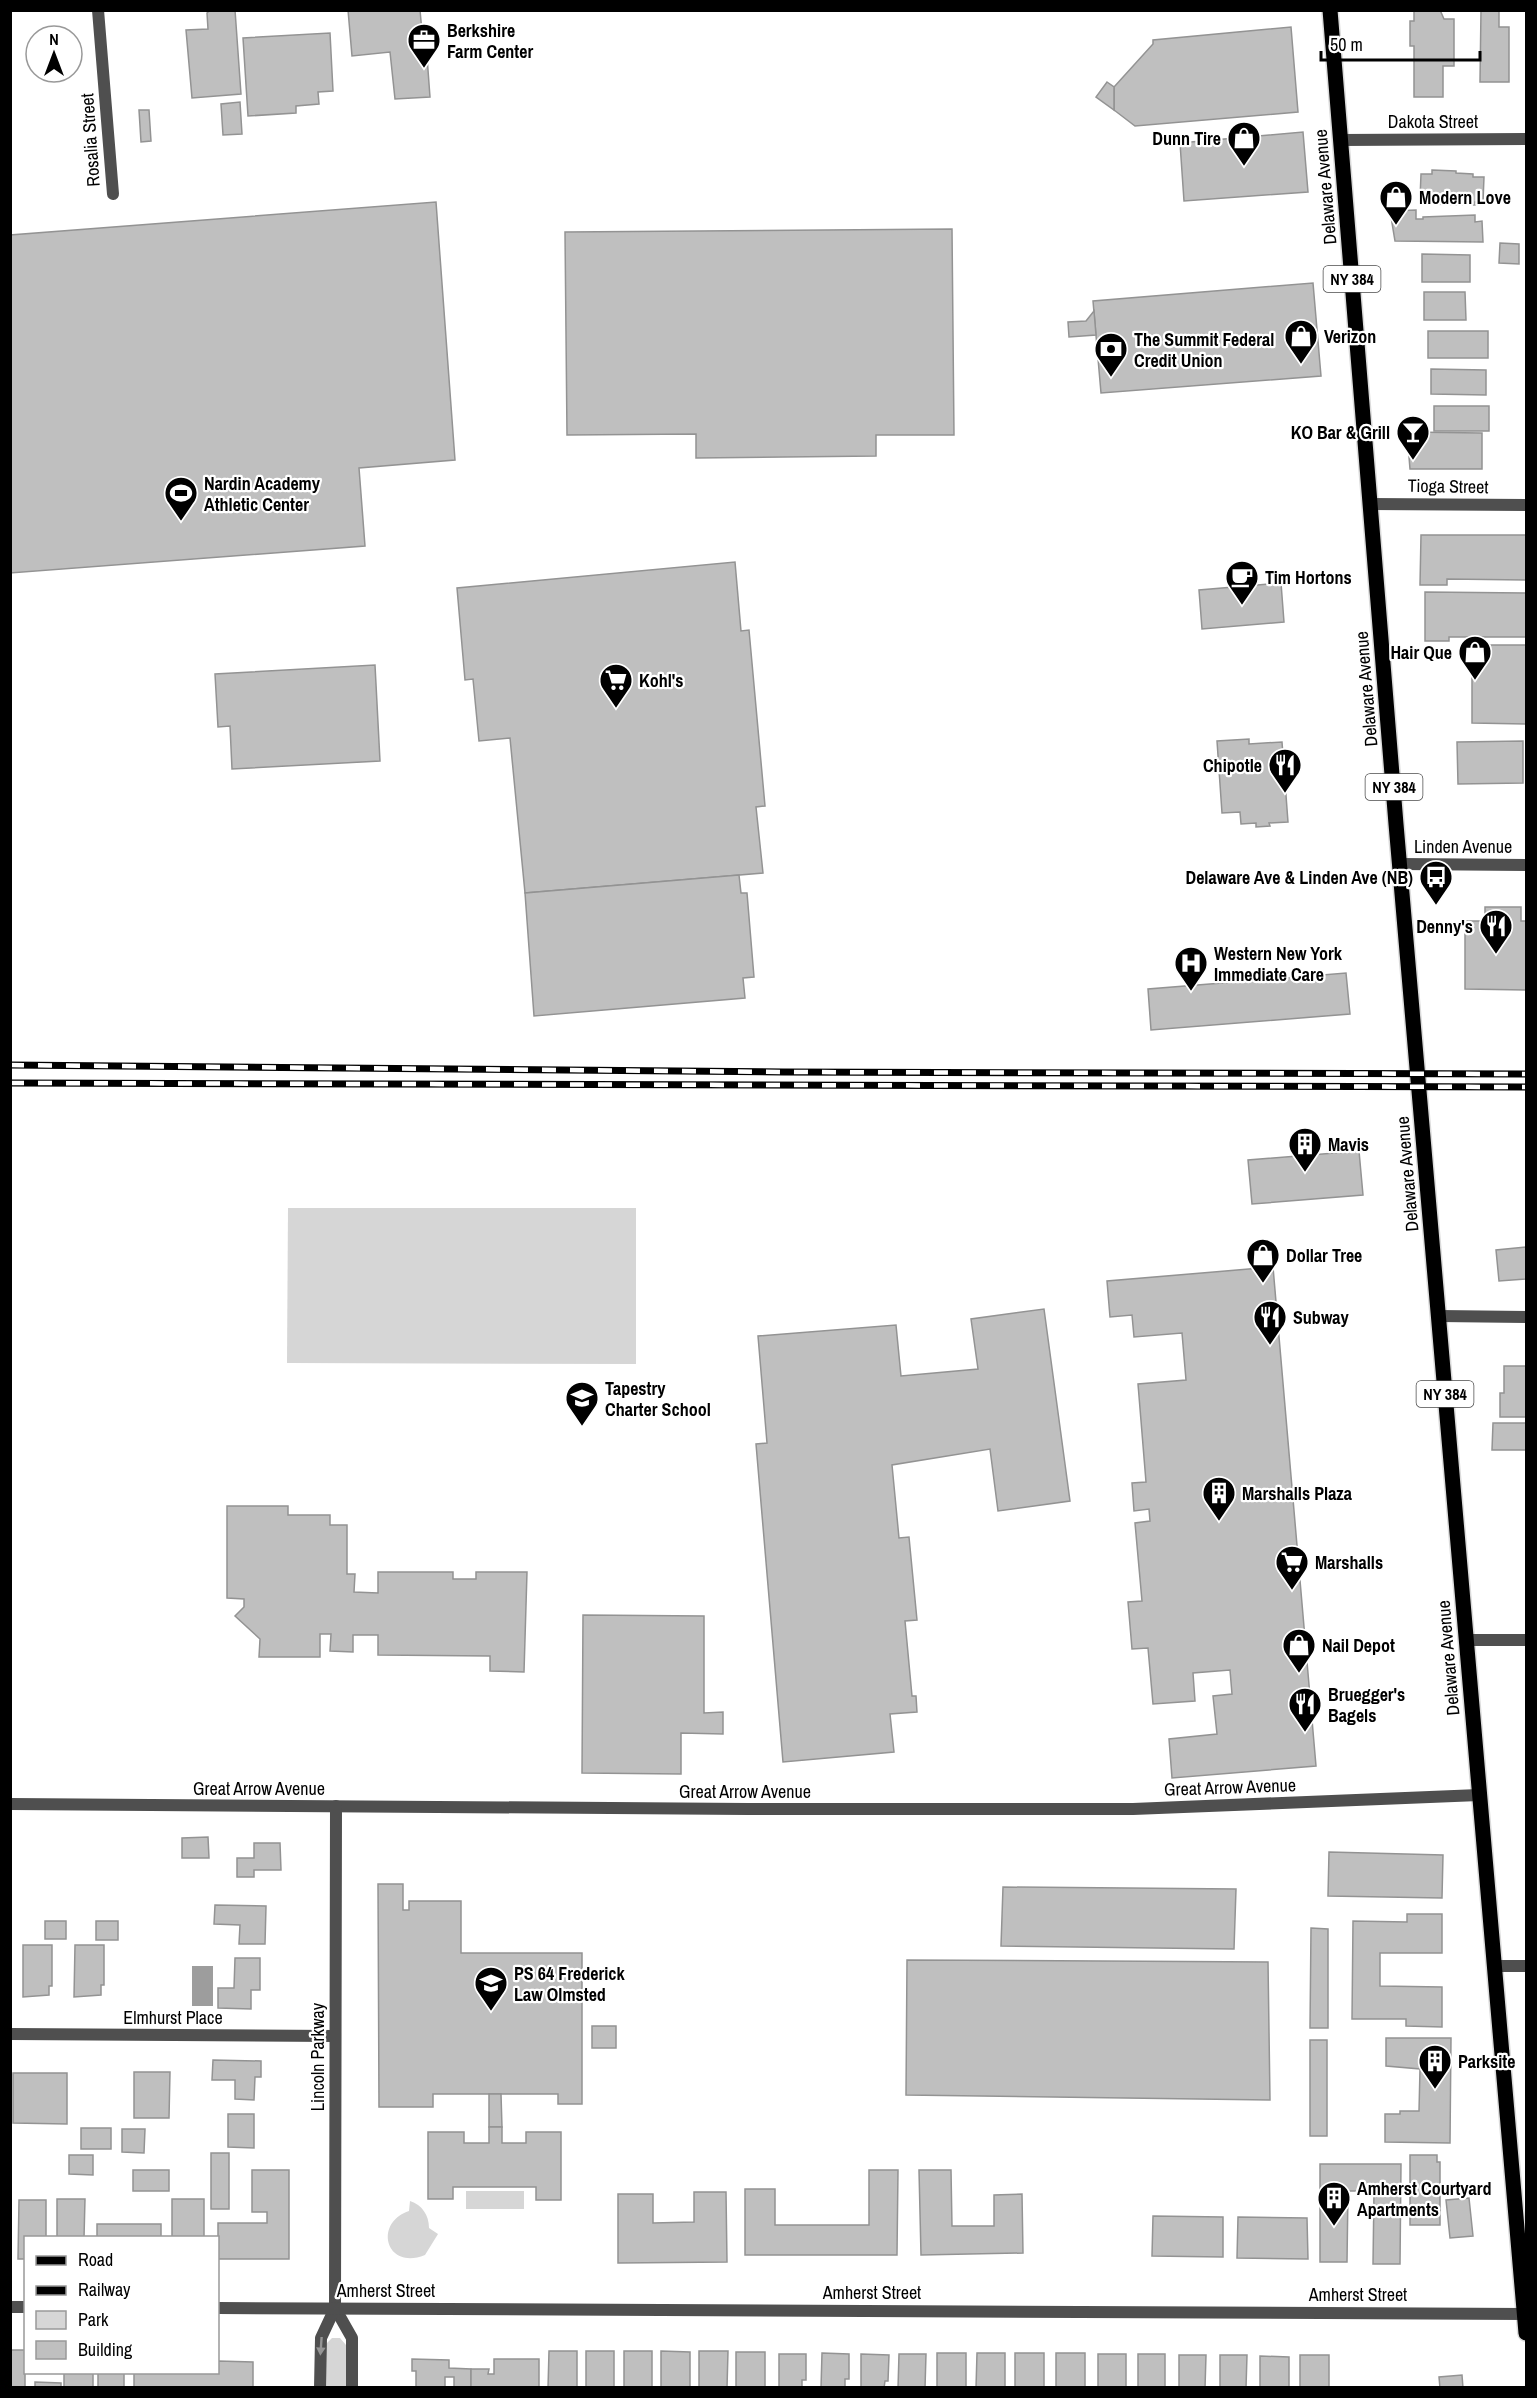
<svg xmlns="http://www.w3.org/2000/svg" width="1537" height="2398" font-family="'Archivo Narrow',sans-serif">
  <style>
    .green { fill: #d6d6d6 }
    .water { fill: #9d9d9d }
    .building { fill: #bfbfbf; stroke: #939393; stroke-width: 1.5 }
    .lines { fill: none; stroke-linecap: round; stroke-linejoin: round }
    .primary-casing { stroke: #dbdbdb; stroke-width: 18 }
    .minor { stroke: #4f4f4f; stroke-width: 12 }
    .tertiary { stroke: #4f4f4f; stroke-width: 12 }
    .primary { stroke: #000; stroke-width: 15 }
    .rail-casing { stroke: #000; stroke-width: 7 }
    .rail { stroke: #fff; stroke-width: 4.5; stroke-dasharray: 14; stroke-linecap: butt }
    .oneway { fill: #959595 }
    .labels { text-anchor: middle; dominant-baseline: central; stroke-width: 4.5; stroke-linejoin: round; paint-order: stroke }
    .shield { fill: #fff; stroke: #4c4c4c; stroke-width: 1.5 }
    .shield-label { font-size: 16px; font-weight: bold; fill: #000 }
    .poi-label { font-size: 18px; font-weight: bold; fill: #000; stroke: #fff; text-anchor: start }
    .street-label { font-size: 18px; fill: #000; stroke: #fff }
  </style>
  <rect width="100%" height="100%" fill="#fff"/>
  <g class="green">
    <path d="M288 1208H636V1364L287 1363Z"/>
    <rect x="466" y="2191" width="58" height="18"/>
    <path d="M410 2201C422 2205 429 2215 429 2228L438 2234 425 2255C386 2271 373 2223 409 2211Z"/>
    <path d="M332 2338H340L346 2345V2387L326 2388V2344Z"/>
  </g>
  <rect class="water" x="192" y="1966" width="21" height="40"/>
  <g class="building">
    <path d="M210 10H235L241 94 192 98 186 30 208 29 207 13Z"/>
    <path d="M348 10H420L423 43H426L430 97 395 99 390 52 352 56Z"/>
    <path d="M1414 10H1440L1444 19H1454V66H1443V97H1414V46H1410V21H1414Z"/>
    <path d="M1481 10H1499V27H1509V82H1480Z"/>
    <path d="M1291 27 1298 112 1135 126 1114 110V87L1153 44V40Z"/>
    <path d="M330 33 333 91 318 92 319 104 296 106V113L248 116 243 38Z"/>
    <path d="M1107 82 1114 87V110L1096 97Z"/>
    <path d="M240 102 242 134 223 135 221 104Z"/>
    <path d="M139 110H149L151 141 141 142Z"/>
    <path d="M1303 132 1308 192 1184 201 1180 143Z"/>
    <path d="M1432 170 1456 171V173L1473 174V177H1484L1483 202H1475V205L1426 204V199H1420L1421 174H1432Z"/>
    <path d="M436 202 455 460 359 468 365 546 10 573V235Z"/>
    <path d="M1416 210V219H1423V217L1475 215V222L1482 221 1483 242 1395 241 1390 211Z"/>
    <path d="M952 229 954 435H876V456L696 458V434L567 435 565 232Z"/>
    <path d="M1500 243 1519 244V264L1499 263Z"/>
    <path d="M1422 254 1470 255V282H1422Z"/>
    <path d="M1313 283 1321 376 1101 393 1093 301Z"/>
    <path d="M1424 292H1465L1466 320H1424Z"/>
    <path d="M1094 311 1096 335 1069 337 1068 322 1086 321Z"/>
    <rect x="1428" y="331" width="60" height="27"/>
    <path d="M1431 369 1486 370V395L1431 394Z"/>
    <rect x="1434" y="406" width="55" height="25"/>
    <path d="M1407 432 1482 433V469H1410Z"/>
    <path d="M1421 535H1526V580L1447 579V585H1420Z"/>
    <path d="M735 562 741 631 749 630 765 806 756 807 763 873 525 893 510 738 479 741 473 679 465 680 457 588Z"/>
    <path d="M1281 583 1284 622 1202 629 1199 590Z"/>
    <path d="M1425 592 1526 593V637H1449V641H1425Z"/>
    <path d="M1472 645H1526V724L1472 723Z"/>
    <path d="M375 665 380 761 232 769 230 726 218 727 215 674Z"/>
    <path d="M1249 739V744L1282 742 1288 822 1269 823 1270 826 1256 827V823L1241 824 1240 812 1222 813 1217 741Z"/>
    <path d="M1523 741V783L1458 784 1457 742Z"/>
    <path d="M739 875 741 893H747L754 977 743 978 745 998 534 1016 525 893Z"/>
    <path d="M1485 907H1521V921H1526V990L1465 989V921H1485Z"/>
    <path d="M1346 973 1350 1014 1151 1030 1148 989Z"/>
    <path d="M1359 1151 1363 1195 1252 1204 1248 1160Z"/>
    <path d="M1526 1247V1279L1499 1281 1496 1250Z"/>
    <path d="M1273 1267 1316 1766 1172 1778 1169 1739 1217 1734 1213 1696 1232 1694 1230 1670 1193 1673 1195 1701 1153 1704 1148 1648 1132 1649 1128 1602 1142 1601 1135 1523 1150 1521 1149 1509 1134 1511 1132 1483 1146 1482 1138 1384 1186 1380 1182 1333 1134 1337 1132 1315 1110 1317 1107 1281Z"/>
    <path d="M1044 1309 1070 1501 998 1511 990 1449 892 1465 899 1538 909 1537 917 1620 905 1621 912 1696H916L917 1712 890 1714 894 1752 783 1762 756 1444 767 1443 758 1336 896 1325 901 1376 978 1369 971 1319Z"/>
    <path d="M1504 1366H1526V1417H1500V1393H1504Z"/>
    <path d="M1493 1423H1526V1450H1492Z"/>
    <path d="M227 1506H288V1515H330V1525H347V1574H355L354 1592 378 1593V1572H453V1579H476V1572H527L524 1672 490 1671V1656L378 1655V1635H353V1652L330 1651 331 1634H320V1657H259L260 1639 235 1616 244 1607V1599L227 1598Z"/>
    <path d="M583 1615 704 1616V1713L723 1712V1734L681 1733V1774L582 1773Z"/>
    <path d="M208 1837 209 1858H182V1838Z"/>
    <path d="M254 1843H280L281 1870H254V1877H237V1858H254Z"/>
    <path d="M1329 1852 1443 1855 1442 1898 1328 1896Z"/>
    <path d="M378 1884H403V1910H409V1901H461V1953H582V2104H558V2094H433V2107H379Z"/>
    <path d="M1003 1887 1236 1889 1234 1949 1001 1946Z"/>
    <path d="M215 1905 266 1906 265 1944H239L240 1925 214 1924Z"/>
    <path d="M1407 1914H1442V1953H1380V1986L1442 1987V2027L1406 2026V2019H1352L1353 1921 1407 1922Z"/>
    <rect x="45" y="1921" width="21" height="18"/>
    <rect x="96" y="1921" width="22" height="19"/>
    <path d="M1311 1928 1328 1929V2028H1310Z"/>
    <path d="M23 1945H52V1986H49V1995L23 1997Z"/>
    <path d="M75 1945H104V1985H101V1995L74 1997Z"/>
    <path d="M235 1958H260V1990H251V2009L218 2008V1988H234Z"/>
    <path d="M907 1960 1268 1962 1270 2100 906 2095Z"/>
    <rect x="592" y="2026" width="24" height="22"/>
    <path d="M1386 2038H1451L1450 2143 1385 2142V2114H1400V2111H1419L1420 2069 1386 2066Z"/>
    <rect x="1310" y="2040" width="17" height="96"/>
    <path d="M213 2060 261 2061V2077H255L254 2100 235 2099V2080H212Z"/>
    <path d="M134 2072H170L169 2118H134Z"/>
    <path d="M13 2073H67V2124L13 2123Z"/>
    <path d="M489 2094H501L502 2127H489Z"/>
    <path d="M228 2114H254V2148L228 2147Z"/>
    <path d="M489 2127H502V2143H526V2132H561V2200H536V2187H453V2199H428V2132H464V2143H489Z"/>
    <rect x="81" y="2128" width="30" height="21"/>
    <path d="M122 2129H145L144 2153 122 2152Z"/>
    <rect x="211" y="2153" width="18" height="56"/>
    <path d="M69 2155H93V2175L69 2174Z"/>
    <path d="M1410 2155H1437V2162H1440V2225H1410Z"/>
    <path d="M1320 2164H1401L1400 2264H1373L1374 2191H1348L1347 2262H1320Z"/>
    <rect x="133" y="2170" width="36" height="21"/>
    <path d="M252 2170H289V2259H218V2223H267V2212H252Z"/>
    <path d="M869 2170H898L897 2255H745V2189H775V2225H869Z"/>
    <path d="M919 2170H951L952 2226H994V2195L1022 2194 1023 2253 921 2255Z"/>
    <path d="M694 2192H726L727 2262 618 2263V2194H653V2223L694 2222Z"/>
    <path d="M1469 2198 1473 2236 1450 2238 1446 2200Z"/>
    <path d="M57 2199H85L84 2238H57Z"/>
    <rect x="172" y="2199" width="32" height="39"/>
    <path d="M19 2200H46V2238H26V2259H18Z"/>
    <path d="M1153 2216 1223 2217V2257L1152 2256Z"/>
    <path d="M1238 2217 1307 2218 1308 2259 1237 2258Z"/>
    <rect x="97" y="2224" width="64" height="14"/>
    <rect x="10" y="2350" width="15" height="38"/>
    <path d="M549 2351H577V2388H548Z"/>
    <rect x="586" y="2351" width="28" height="37"/>
    <rect x="624" y="2351" width="28" height="37"/>
    <path d="M661 2351 690 2352V2388H661Z"/>
    <path d="M699 2351H728L727 2388H699Z"/>
    <rect x="736" y="2352" width="29" height="36"/>
    <path d="M822 2353 849 2354V2379H845V2388H821Z"/>
    <rect x="937" y="2353" width="29" height="35"/>
    <path d="M977 2353H1005V2388H976Z"/>
    <rect x="1015" y="2353" width="29" height="35"/>
    <rect x="1056" y="2353" width="29" height="35"/>
    <path d="M779 2354H806V2380H802V2388H779Z"/>
    <path d="M861 2354 889 2355 888 2381H885L884 2388H861Z"/>
    <path d="M899 2354H926L925 2388H898Z"/>
    <rect x="1098" y="2354" width="28" height="34"/>
    <rect x="1138" y="2354" width="27" height="34"/>
    <path d="M1179 2355H1206L1205 2388H1179Z"/>
    <path d="M1220 2355H1247L1246 2388H1220Z"/>
    <rect x="1300" y="2355" width="29" height="33"/>
    <path d="M1260 2356 1289 2357V2388H1260Z"/>
    <path d="M412 2359 449 2360V2368L471 2369V2388H454V2377H445V2388H416V2371H412Z"/>
    <path d="M494 2359H539V2388H471V2369H489L488 2374H494Z"/>
    <path d="M218 2361 253 2362V2388H134V2372H218Z"/>
    <rect x="64" y="2372" width="29" height="16"/>
    <rect x="98" y="2372" width="26" height="16"/>
    <path d="M1462 2375 1463 2388H1440L1439 2377Z"/>
    <path d="M35 2382 61 2383V2388H35Z"/>
  </g>
  <g class="lines">
    <g class="primary-casing">
      <path id="primary" d="M1330 10 1396 824 1526 2333"/>
    </g>
    <g class="minor">
      <path d="M98 10 113 194"/>
      <path d="M1340 140 1526 139"/>
      <path d="M1370 504 1526 505"/>
      <path d="M1400 864 1526 865"/>
      <path d="M1439 1316 1526 1317"/>
      <path d="M1466 1640H1526"/>
      <path d="M10 1804 748 1809H1133L1479 1795"/>
      <path d="M1494 1966H1526"/>
      <path d="M10 2034 335 2036"/>
      <path d="M335 2308 352 2338V2388"/>
      <path d="M320 2388 321 2338 335 2308 336 1806"/>
    </g>
    <g class="tertiary">
      <path d="M10 2307H26"/>
      <path d="M218 2308 1526 2314"/>
    </g>
    <use href="#primary" class="primary"/>
    <g class="rail-casing">
      <g id="rail">
        <path d="M10 1065 783 1072 1526 1074"/>
        <path d="M10 1083 1526 1087"/>
      </g>
    </g>
    <use href="#rail" class="rail"/>
  </g>
  <defs><path id="oneway-solid" d="M-6-.8H1V-3.2L6.5 0L1 3.2V.8H-6Z" transform="scale(1.5)"/></defs>
  <use class="oneway" href="#oneway-solid" transform="translate(321 2346) rotate(94)"/>
  <defs>
    <g id="office-pin" transform="scale(1.725)"><path d="M0 17L-7.5 6A9.5 9.5 0 1 1 7.5 6Z" fill="#000" stroke="#fff"/><path d="M-6-3h4V-5.5h4V-3h4V5H-6ZM-1-4.5V-3h2v-1.5ZM-6 0V1H6V0Z" fill="#fff"/></g>
    <g id="shop-pin" transform="scale(1.725)"><path d="M0 17L-7.5 6A9.5 9.5 0 1 1 7.5 6Z" fill="#000" stroke="#fff"/><path d="M-5-2.5h2.3a2.7 3.5 0 0 1 5.4 0H5L5.5 6h-11ZM-1.5-2.5h3a1.5 2.3 0 0 0-3 0Z" fill="#fff"/></g>
    <g id="bank-pin" transform="scale(1.725)"><path d="M0 17L-7.5 6A9.5 9.5 0 1 1 7.5 6Z" fill="#000" stroke="#fff"/><path d="M-6-4H6V4H-6ZM0-2.3a2.3 2.3 0 1 0 0 4.6a2.3 2.3 0 1 0 0-4.6Z" fill="#fff"/></g>
    <g id="bar-pin" transform="scale(1.725)"><path d="M0 17L-7.5 6A9.5 9.5 0 1 1 7.5 6Z" fill="#000" stroke="#fff"/><path d="M-6-5H6L.8 .8V4.5H3.5V6h-7V4.5H-.8V.8Z" fill="#fff"/></g>
    <g id="stadium-pin" transform="scale(1.725)"><path d="M0 17L-7.5 6A9.5 9.5 0 1 1 7.5 6Z" fill="#000" stroke="#fff"/><path d="M0-5a6.5 5 0 1 0 0 10a6.5 5 0 1 0 0-10ZM-3.5-1.8h7v3.6h-7Z" fill="#fff"/></g>
    <g id="cafe-pin" transform="scale(1.725)"><path d="M0 17L-7.5 6A9.5 9.5 0 1 1 7.5 6Z" fill="#000" stroke="#fff"/><path d="M-5.5-4.5H6V0H3Q3 3.5 0 3.5H-2.5Q-5.5 3.5-5.5 0ZM3-3.2v2h1.7v-2ZM-6 4.5H4V6H-6Z" fill="#fff"/></g>
    <g id="supermarket-pin" transform="scale(1.725)"><path d="M0 17L-7.5 6A9.5 9.5 0 1 1 7.5 6Z" fill="#000" stroke="#fff"/><path d="M-6-5.5h2.5l.6 2H6L4.5 2H-2.5L-4.4-4H-6ZM-1.5 3.2a1.3 1.3 0 1 0 .1 0ZM3 3.2a1.3 1.3 0 1 0 .1 0Z" fill="#fff"/></g>
    <g id="restaurant-pin" transform="scale(1.725)"><path d="M0 17L-7.5 6A9.5 9.5 0 1 1 7.5 6Z" fill="#000" stroke="#fff"/><path d="M-5-6h1v4h1v-4h1v4h1v-4h1v5L-1.5 .5V6h-2V.5L-5-1ZM5-6V6H3V1.5H1.5Q1.5-4 5-6Z" fill="#fff"/></g>
    <g id="bus-pin" transform="scale(1.725)"><path d="M0 17L-7.5 6A9.5 9.5 0 1 1 7.5 6Z" fill="#000" stroke="#fff"/><path d="M-5-6H5V4H4V6H2V4H-2V6H-4V4H-5ZM-3.5-4V0h7V-4ZM-3.5 1.2v1.5H-2V1.2ZM2 1.2v1.5H3.5V1.2Z" fill="#fff"/></g>
    <g id="hospital-pin" transform="scale(1.725)"><path d="M0 17L-7.5 6A9.5 9.5 0 1 1 7.5 6Z" fill="#000" stroke="#fff"/><path d="M-5-5h3v3.5h4V-5h3V5h-3V1.5h-4V5h-3Z" fill="#fff"/></g>
    <g id="building-pin" transform="scale(1.725)"><path d="M0 17L-7.5 6A9.5 9.5 0 1 1 7.5 6Z" fill="#000" stroke="#fff"/><path d="M-4-6H4V6H1V3H-1V6H-4ZM-2.5-4.3h1.7v1.8h-1.7ZM.8-4.3h1.7v1.8H.8ZM-2.5-1h1.7V.8h-1.7ZM.8-1h1.7V.8H.8Z" fill="#fff"/></g>
    <g id="school-pin" transform="scale(1.725)"><path d="M0 17L-7.5 6A9.5 9.5 0 1 1 7.5 6Z" fill="#000" stroke="#fff"/><path d="M0-5L7-2L0 1L-7-2ZM-4 1L0 2.5L4 1V4Q0 6-4 4Z" fill="#fff"/></g>
  </defs>
  <g fill-rule="evenodd">
    <use href="#office-pin" x="424" y="40"/>
    <use href="#shop-pin" x="1244" y="138"/>
    <use href="#shop-pin" x="1396" y="197"/>
    <use href="#shop-pin" x="1301" y="336"/>
    <use href="#bank-pin" x="1111" y="349"/>
    <use href="#bar-pin" x="1413" y="432"/>
    <use href="#stadium-pin" x="181" y="493"/>
    <use href="#cafe-pin" x="1242" y="577"/>
    <use href="#shop-pin" x="1475" y="652"/>
    <use href="#supermarket-pin" x="616" y="680"/>
    <use href="#restaurant-pin" x="1285" y="765"/>
    <use href="#bus-pin" x="1436" y="877"/>
    <use href="#restaurant-pin" x="1496" y="926"/>
    <use href="#hospital-pin" x="1191" y="963"/>
    <use href="#building-pin" x="1305" y="1144"/>
    <use href="#shop-pin" x="1263" y="1255"/>
    <use href="#restaurant-pin" x="1270" y="1317"/>
    <use href="#school-pin" x="582" y="1398"/>
    <use href="#building-pin" x="1219" y="1493"/>
    <use href="#supermarket-pin" x="1292" y="1562"/>
    <use href="#shop-pin" x="1299" y="1645"/>
    <use href="#restaurant-pin" x="1305" y="1704"/>
    <use href="#school-pin" x="491" y="1983"/>
    <use href="#building-pin" x="1435" y="2061"/>
    <use href="#building-pin" x="1334" y="2198"/>
  </g>
  <g class="labels">
    <g class="shield">
      <rect x="1323.5" y="266" width="57" height="26" rx="4.5"/>
      <rect x="1365.5" y="774" width="57" height="26" rx="4.5"/>
      <rect x="1416.5" y="1381" width="57" height="26" rx="4.5"/>
    </g>
    <g class="shield-label">
      <text x="1352" y="279">NY 384</text>
      <text x="1394" y="787">NY 384</text>
      <text x="1445" y="1394">NY 384</text>
    </g>
    <g class="poi-label">
      <text x="447" y="30">Berkshire<tspan x="447" dy="21">Farm Center</tspan></text>
      <text x="1221" y="138" text-anchor="end">Dunn Tire</text>
      <text x="1419" y="197">Modern Love</text>
      <text x="1324" y="336">Verizon</text>
      <text x="1134" y="339">The Summit Federal<tspan x="1134" dy="21">Credit Union</tspan></text>
      <text x="1390" y="432" text-anchor="end">KO Bar &amp; Grill</text>
      <text x="204" y="483">Nardin Academy<tspan x="204" dy="21">Athletic Center</tspan></text>
      <text x="1265" y="577">Tim Hortons</text>
      <text x="1452" y="652" text-anchor="end">Hair Que</text>
      <text x="639" y="680">Kohl's</text>
      <text x="1262" y="765" text-anchor="end">Chipotle</text>
      <text x="1413" y="877" text-anchor="end">Delaware Ave &amp; Linden Ave (NB)</text>
      <text x="1473" y="926" text-anchor="end">Denny's</text>
      <text x="1214" y="953">Western New York<tspan x="1214" dy="21">Immediate Care</tspan></text>
      <text x="1328" y="1144">Mavis</text>
      <text x="1286" y="1255">Dollar Tree</text>
      <text x="1293" y="1317">Subway</text>
      <text x="605" y="1388">Tapestry<tspan x="605" dy="21">Charter School</tspan></text>
      <text x="1242" y="1493">Marshalls Plaza</text>
      <text x="1315" y="1562">Marshalls</text>
      <text x="1322" y="1645">Nail Depot</text>
      <text x="1328" y="1694">Bruegger's<tspan x="1328" dy="21">Bagels</tspan></text>
      <text x="514" y="1973">PS 64 Frederick<tspan x="514" dy="21">Law Olmsted</tspan></text>
      <text x="1458" y="2061">Parksite</text>
      <text x="1357" y="2188">Amherst Courtyard<tspan x="1357" dy="21">Apartments</tspan></text>
    </g>
    <g class="street-label">
      <text x="1433" y="121">Dakota Street</text>
      <text transform="translate(90 140) rotate(-94)">Rosalia Street</text>
      <text transform="translate(1325 187) rotate(-95)">Delaware Avenue</text>
      <text transform="translate(1448 486) rotate(1)">Tioga Street</text>
      <text transform="translate(1366 689) rotate(-95)">Delaware Avenue</text>
      <text x="1463" y="846">Linden Avenue</text>
      <text transform="translate(1407 1174) rotate(-95)">Delaware Avenue</text>
      <text transform="translate(1448 1658) rotate(-95)">Delaware Avenue</text>
      <text transform="translate(1230 1787) rotate(-2)">Great Arrow Avenue</text>
      <text x="259" y="1788">Great Arrow Avenue</text>
      <text x="745" y="1791">Great Arrow Avenue</text>
      <text x="173" y="2017">Elmhurst Place</text>
      <text transform="translate(317 2057) rotate(-90)">Lincoln Parkway</text>
      <text x="386" y="2290">Amherst Street</text>
      <text x="872" y="2292">Amherst Street</text>
      <text x="1358" y="2294">Amherst Street</text>
    </g>
  </g>
  <rect width="1537" height="2398" fill="none" stroke="#000000" stroke-width="24"/>
  <rect x="24" y="2236" width="195" height="138" fill="#ffffff" stroke="#999999" stroke-width="1.5"/>
  <rect x="36" y="2256" width="30" height="9" fill="#000000" stroke="#999999" stroke-width="1.5"/>
  <text x="78" y="2266" font-size="18" fill="#000000">Road</text>
  <rect x="36" y="2286" width="30" height="9" fill="#000000" stroke="#999999" stroke-width="1.5"/>
  <text x="78" y="2296" font-size="18" fill="#000000">Railway</text>
  <rect x="36" y="2311" width="30" height="18" fill="#d6d6d6" stroke="#999999" stroke-width="1.5"/>
  <text x="78" y="2326" font-size="18" fill="#000000">Park</text>
  <rect x="36" y="2341" width="30" height="18" fill="#bfbfbf" stroke="#999999" stroke-width="1.5"/>
  <text x="78" y="2356" font-size="18" fill="#000000">Building</text>
  <g transform="translate(54 54)"><circle r="28" fill="#ffffff" stroke="#999999" stroke-width="1.5"/>
  <path d="M0-4.5L10 22L0 15L-10 22Z" fill="#000000"/>
  <text y="-9" font-size="16" font-weight="bold" text-anchor="middle" fill="#000000">N</text>
  </g>
  <path d="M1321 51v9h159v-9" fill="none" stroke="#000000" stroke-width="3"/>
  <text x="1330" y="51" font-size="18" fill="#000000" stroke="#ffffff" stroke-width="4.5" paint-order="stroke">50 m</text>
</svg>
